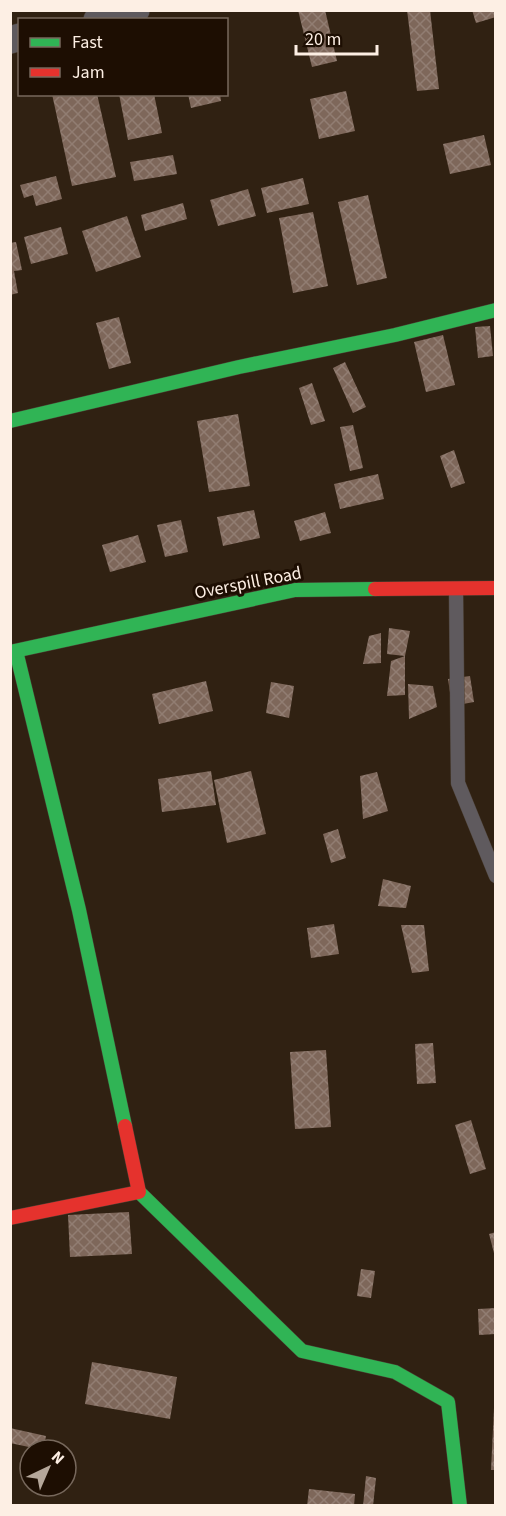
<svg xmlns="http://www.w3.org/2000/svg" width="506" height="1516" font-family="'Source Sans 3',sans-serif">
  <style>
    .building { fill: url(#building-cross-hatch) }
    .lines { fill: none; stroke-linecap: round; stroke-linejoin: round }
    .lane-casing { stroke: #4a3e32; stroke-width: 15 }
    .street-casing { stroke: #4a3e32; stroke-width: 28 }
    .fast-casing { stroke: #4a3e32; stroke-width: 15 }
    .jam-casing { stroke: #4a3e32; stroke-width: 15 }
    .lane { stroke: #5f5a5e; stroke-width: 14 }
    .street { stroke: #5f5a5e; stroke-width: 27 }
    .fast { stroke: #30b455; stroke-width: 14 }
    .jam { stroke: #e5322d; stroke-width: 14 }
    .labels { text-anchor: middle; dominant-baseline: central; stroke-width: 6; stroke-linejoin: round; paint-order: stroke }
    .street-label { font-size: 18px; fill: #fdefe4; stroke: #1d0e02 }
  </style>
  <defs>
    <pattern id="building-cross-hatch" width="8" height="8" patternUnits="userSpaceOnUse" patternTransform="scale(1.5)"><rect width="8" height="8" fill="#7e675a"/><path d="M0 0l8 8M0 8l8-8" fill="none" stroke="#917d72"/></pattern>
  </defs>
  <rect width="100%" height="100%" fill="#302112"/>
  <g class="building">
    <path d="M298 10H325L337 61 312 67Z"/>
    <path d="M407 10H430L439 89 417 91Z"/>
    <path d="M472 10H496V17L476 23Z"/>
    <path d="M346 91 355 131 319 139 310 99Z"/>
    <path d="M52 94H97L116 177 72 186Z"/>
    <path d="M119 94H154L162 133 128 140Z"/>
    <path d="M188 94H220L221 101 191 108Z"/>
    <path d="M484 135 491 165 450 174 443 144Z"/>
    <path d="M173 155 177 174 134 181 130 162Z"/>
    <path d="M56 176 62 199 36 206 33 195 24 198 20 185Z"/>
    <path d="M303 178 309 204 267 213 261 188Z"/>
    <path d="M248 189 256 216 218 226 210 200Z"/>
    <path d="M368 195 387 278 357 285 338 202Z"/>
    <path d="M183 203 187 219 145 231 141 215Z"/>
    <path d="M313 212 328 286 293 293 279 218Z"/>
    <path d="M127 216 141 257 96 272 82 231Z"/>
    <path d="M61 227 68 254 31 264 24 237Z"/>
    <path d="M16 242 22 270 14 271 18 293 10 295V243Z"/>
    <path d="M119 317 131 363 109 369 96 323Z"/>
    <path d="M490 326 493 356 478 358 475 327Z"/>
    <path d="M443 335 455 385 426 392 414 342Z"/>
    <path d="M345 362 366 407 353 413 333 368Z"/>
    <path d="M312 383 325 421 311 425 299 388Z"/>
    <path d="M238 414 250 486 209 492 197 421Z"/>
    <path d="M353 425 363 468 350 471 340 427Z"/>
    <path d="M454 450 465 483 451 488 440 456Z"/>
    <path d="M378 474 384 499 340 509 334 484Z"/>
    <path d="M254 510 260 538 223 546 217 517Z"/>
    <path d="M325 512 331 533 300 541 294 521Z"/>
    <path d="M181 520 188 552 165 557 157 525Z"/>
    <path d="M138 535 146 562 110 572 102 545Z"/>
    <path d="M389 628 410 631 405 656 387 654Z"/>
    <path d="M381 633V663L363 664 369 636Z"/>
    <path d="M405 656V695L387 696 391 661Z"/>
    <path d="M470 676 474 702 452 706 448 679Z"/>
    <path d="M206 681 213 711 159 724 152 694Z"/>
    <path d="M271 682 294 686 289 718 266 713Z"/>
    <path d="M408 684 433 686 437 707 409 719Z"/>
    <path d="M211 771 216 805 162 812 158 779Z"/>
    <path d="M251 771 266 834 227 843 214 780Z"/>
    <path d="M377 772 388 811 363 819 360 776Z"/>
    <path d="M338 829 346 858 331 863 323 834Z"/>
    <path d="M383 879 411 886 406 908 378 906Z"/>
    <path d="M334 924 339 954 311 958 307 928Z"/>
    <path d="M401 925H424L429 971 412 973Z"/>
    <path d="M433 1043 436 1083 417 1084 415 1044Z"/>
    <path d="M326 1050 331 1127 295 1129 290 1052Z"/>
    <path d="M471 1120 486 1169 470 1174 455 1125Z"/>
    <path d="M129 1212 132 1254 70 1257 68 1215Z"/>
    <path d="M496 1232V1257H495L489 1234Z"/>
    <path d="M361 1269 375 1271 371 1298 357 1296Z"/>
    <path d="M496 1308V1334L479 1335 478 1309Z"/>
    <path d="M92 1362 177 1377 170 1419 85 1404Z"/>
    <path d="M494 1408H496V1470H491Z"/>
    <path d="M10 1428 46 1436 43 1450 10 1443Z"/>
    <path d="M366 1476 376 1478 373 1506H363Z"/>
    <path d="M309 1489 355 1494 354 1506H307Z"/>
  </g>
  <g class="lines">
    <g class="lane-casing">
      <path id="lane" d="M456 589 458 783 496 876"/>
    </g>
    <g class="street-casing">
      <g id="street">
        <path d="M97 20 136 10"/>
        <path d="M10 40 20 37"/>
      </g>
    </g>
    <g class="fast-casing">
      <g id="fast">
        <path d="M10 421 239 367 395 335 496 310"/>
        <path d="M16 651 79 910 125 1126"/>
        <path d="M10 652 295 590 375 589"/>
        <path d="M139 1192 302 1351 395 1372 448 1402 460 1506"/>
      </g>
    </g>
    <g class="jam-casing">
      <g id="jam">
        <path d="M375 589 496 588"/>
        <path d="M10 1218 139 1192 125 1126"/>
      </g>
    </g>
    <use href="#lane" class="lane"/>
    <use href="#street" class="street"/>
    <use href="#fast" class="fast"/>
    <use href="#jam" class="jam"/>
  </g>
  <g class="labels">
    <g class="street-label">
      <text transform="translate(248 583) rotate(-11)">Overspill Road</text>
    </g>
  </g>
  <rect width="506" height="1516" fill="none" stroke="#fdefe4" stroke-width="24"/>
  <rect x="18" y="18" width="210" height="78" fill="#1d0e02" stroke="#77685c" stroke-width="1.5"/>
  <rect x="30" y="38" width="30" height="9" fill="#30b455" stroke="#77685c" stroke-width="1.5"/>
  <text x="72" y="48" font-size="18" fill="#fdefe4">Fast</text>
  <rect x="30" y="68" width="30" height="9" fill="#e5322d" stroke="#77685c" stroke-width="1.5"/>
  <text x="72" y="78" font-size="18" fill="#fdefe4">Jam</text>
  <g transform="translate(48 1468) rotate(44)"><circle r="28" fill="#1d0e02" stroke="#77685c" stroke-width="1.5"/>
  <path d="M0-4.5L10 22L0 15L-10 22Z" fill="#b5a79a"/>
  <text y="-9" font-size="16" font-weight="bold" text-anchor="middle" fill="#fdefe4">N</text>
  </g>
  <path d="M296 45v9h81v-9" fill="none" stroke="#fdefe4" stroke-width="3"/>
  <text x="305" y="45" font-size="18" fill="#fdefe4" stroke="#1d0e02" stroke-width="4.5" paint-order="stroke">20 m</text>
</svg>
